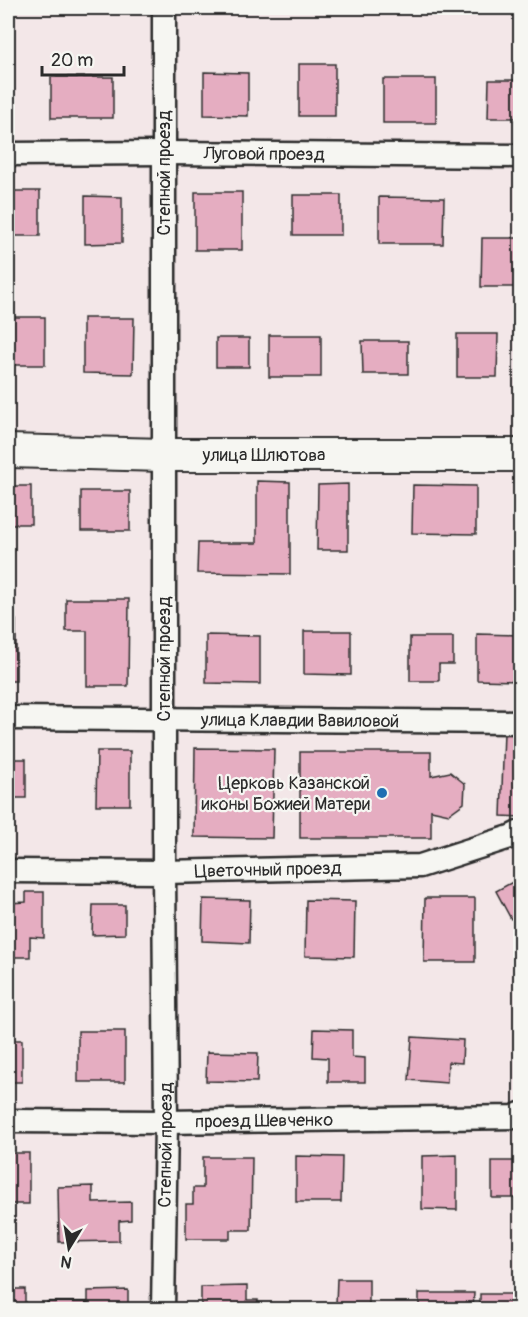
<svg xmlns="http://www.w3.org/2000/svg" width="528" height="1317" font-family="Pangolin,sans-serif">
  <style>
    .building { fill: #e5adc1; stroke: #2b2b2b; stroke-width: 1.5 }
    .lines { fill: none; stroke-linecap: round; stroke-linejoin: round }
    .street-casing { stroke: #2b2b2b; stroke-width: 27 }
    .secondary-casing { stroke: #2b2b2b; stroke-width: 36 }
    .street { stroke: #f6f6f2; stroke-width: 22 }
    .secondary { stroke: #f6f6f2; stroke-width: 32 }
    .poi-dot { fill: #1f6fb2; stroke: #f6f6f2; stroke-width: 2 }
    .labels { text-anchor: middle; dominant-baseline: central; stroke-width: 4.5; stroke-linejoin: round; paint-order: stroke }
    .street-label { font-size: 18px; fill: #2b2b2b; stroke: #f6f6f2 }
    .poi-label { font-size: 18px; fill: #2b2b2b; stroke: #f6f6f2; text-anchor: end }
  </style>
  <rect width="100%" height="100%" fill="#f3e7e8"/>
  <filter id="ink" filterUnits="userSpaceOnUse"><feTurbulence type="fractalNoise" baseFrequency=".0167" numOctaves="2"/><feDisplacementMap in="SourceGraphic" scale="12" xChannelSelector="R" yChannelSelector="G"/><feConvolveMatrix kernelMatrix="1 2 1 2 8 2 1 2 1" color-interpolation-filters="sRGB"/></filter>
  <g filter="url(#ink)">
    <g class="building">
      <path d="M95 8H132V13L95 12Z"/>
      <rect x="299" y="64" width="36" height="52"/>
      <path d="M204 72 248 73V116L204 115Z"/>
      <rect x="51" y="77" width="62" height="41"/>
      <rect x="383" y="79" width="53" height="44"/>
      <path d="M489 80H520V118H488Z"/>
      <rect x="8" y="191" width="32" height="45"/>
      <rect x="195" y="192" width="47" height="58"/>
      <rect x="293" y="195" width="48" height="40"/>
      <path d="M85 196 122 197V243L85 244Z"/>
      <path d="M379 197 444 198 443 244H379Z"/>
      <path d="M482 238H520V287H481Z"/>
      <rect x="8" y="317" width="37" height="48"/>
      <path d="M83 318H134L133 374 83 373Z"/>
      <path d="M457 334H498L497 377H457Z"/>
      <rect x="269" y="335" width="52" height="42"/>
      <rect x="216" y="338" width="33" height="29"/>
      <path d="M362 341H408V374H363Z"/>
      <path d="M257 481 290 482V574L197 573 198 543H257Z"/>
      <path d="M348 484V550H317L318 485Z"/>
      <path d="M413 485 476 486V534L412 533Z"/>
      <rect x="8" y="486" width="23" height="38"/>
      <rect x="81" y="491" width="49" height="40"/>
      <path d="M66 599H129L128 686H87V631H66Z"/>
      <rect x="8" y="620" width="8" height="61"/>
      <path d="M304 631H351V675L304 674Z"/>
      <path d="M477 634 520 635V681L477 680Z"/>
      <path d="M206 635 260 636V684L206 683Z"/>
      <path d="M410 637H453V664H439V681H410Z"/>
      <path d="M504 732H520V817L501 816Z"/>
      <path d="M195 748 274 749 272 838 194 837Z"/>
      <path d="M97 751H130V805H96Z"/>
      <path d="M300 752H431V776L450 772 465 784 464 803 449 814 431 810V838H300Z"/>
      <rect x="8" y="759" width="18" height="39"/>
      <path d="M520 878V914L511 919 496 891Z"/>
      <path d="M26 892H44V938L30 937V957H8V903L26 902Z"/>
      <path d="M425 898H475V962H424Z"/>
      <path d="M203 899 250 900 249 943 202 941Z"/>
      <path d="M306 900 355 901 354 957 305 956Z"/>
      <path d="M93 905H125V934L92 935Z"/>
      <path d="M314 1029 352 1030V1057L365 1058V1082H328V1058L313 1057Z"/>
      <rect x="78" y="1031" width="47" height="51"/>
      <path d="M412 1037 463 1040 462 1063 448 1062 447 1083 409 1080Z"/>
      <rect x="8" y="1040" width="14" height="42"/>
      <path d="M207 1052 258 1053 257 1082 206 1081Z"/>
      <rect x="8" y="1153" width="21" height="51"/>
      <path d="M457 1155V1210L422 1209V1156Z"/>
      <path d="M296 1156 342 1157 341 1202H296Z"/>
      <path d="M203 1157H252L251 1230H230V1239H186V1204H193V1188H203Z"/>
      <rect x="492" y="1161" width="28" height="37"/>
      <path d="M93 1186V1203L131 1202V1220L119 1221V1241L59 1242 58 1187Z"/>
      <path d="M337 1279H369V1310H314L315 1304H336Z"/>
      <path d="M247 1286V1300H258V1310H201V1287Z"/>
      <rect x="8" y="1289" width="17" height="21"/>
      <path d="M128 1290V1310H47V1302H88V1291Z"/>
      <path d="M419 1293H474L473 1310H419Z"/>
      <rect x="480" y="1294" width="40" height="16"/>
    </g>
    <g class="lines">
      <g class="street-casing">
        <g id="street">
          <path id="s1" d="M8 154 164 153 520 156"/>
          <path id="s2" d="M8 718 520 722"/>
          <path id="s3" d="M8 871 164 872 420 866 510 837 520 832"/>
          <path id="s4" d="M8 1121 166 1122 515 1117 520 1114"/>
          <path id="s5" d="M163 1310 166 1122 164 872V8"/>
        </g>
      </g>
      <g class="secondary-casing">
        <g id="secondary">
          <path id="s6" d="M8 451 164 455H520"/>
        </g>
      </g>
      <use href="#street" class="street"/>
      <use href="#secondary" class="secondary"/>
    </g>
  </g>
  <circle class="poi-dot" cx="382" cy="793" r="6"/>
  <g class="labels">
    <g class="street-label">
      <text stroke="none"><textPath href="#s1" startOffset="256">Луговой проезд</textPath></text>
      <text transform="translate(164 173) rotate(-90)">Степной проезд</text>
      <text stroke="none"><textPath href="#s6" startOffset="256">улица Шлютова</textPath></text>
      <text transform="translate(164 659) rotate(-90)">Степной проезд</text>
      <text stroke="none"><textPath href="#s2" startOffset="292">улица Клавдии Вавиловой</textPath></text>
      <text stroke="none"><textPath href="#s3" startOffset="260">Цветочный проезд</textPath></text>
      <text stroke="none"><textPath href="#s4" startOffset="256">проезд Шевченко</textPath></text>
      <text stroke="none"><textPath href="#s5" startOffset="165">Степной проезд</textPath></text>
    </g>
    <g class="poi-label">
      <text x="370" y="783">Церковь Казанской<tspan x="370" dy="21">иконы Божией Матери</tspan></text>
    </g>
  </g>
  <rect width="528" height="1317" fill="none" stroke="#f6f6f2" stroke-width="30"/>
  <rect x="15" y="15" width="498" height="1287" fill="none" stroke="#2b2b2b" stroke-width="2" filter="url(#ink)"/>
  <g transform="translate(69 1248) rotate(191)" stroke="#f6f6f2" stroke-width="4.5" paint-order="stroke">
  <path d="M0-4.5L10 22L0 15L-10 22Z" fill="#2b2b2b"/>
  <text y="-9" font-size="16" font-weight="bold" text-anchor="middle" fill="#2b2b2b">N</text>
  </g>
  <path d="M42 66v9h82v-9" fill="none" stroke="#2b2b2b" stroke-width="3"/>
  <text x="51" y="66" font-size="18" fill="#2b2b2b" stroke="#f6f6f2" stroke-width="4.5" paint-order="stroke">20 m</text>
</svg>
